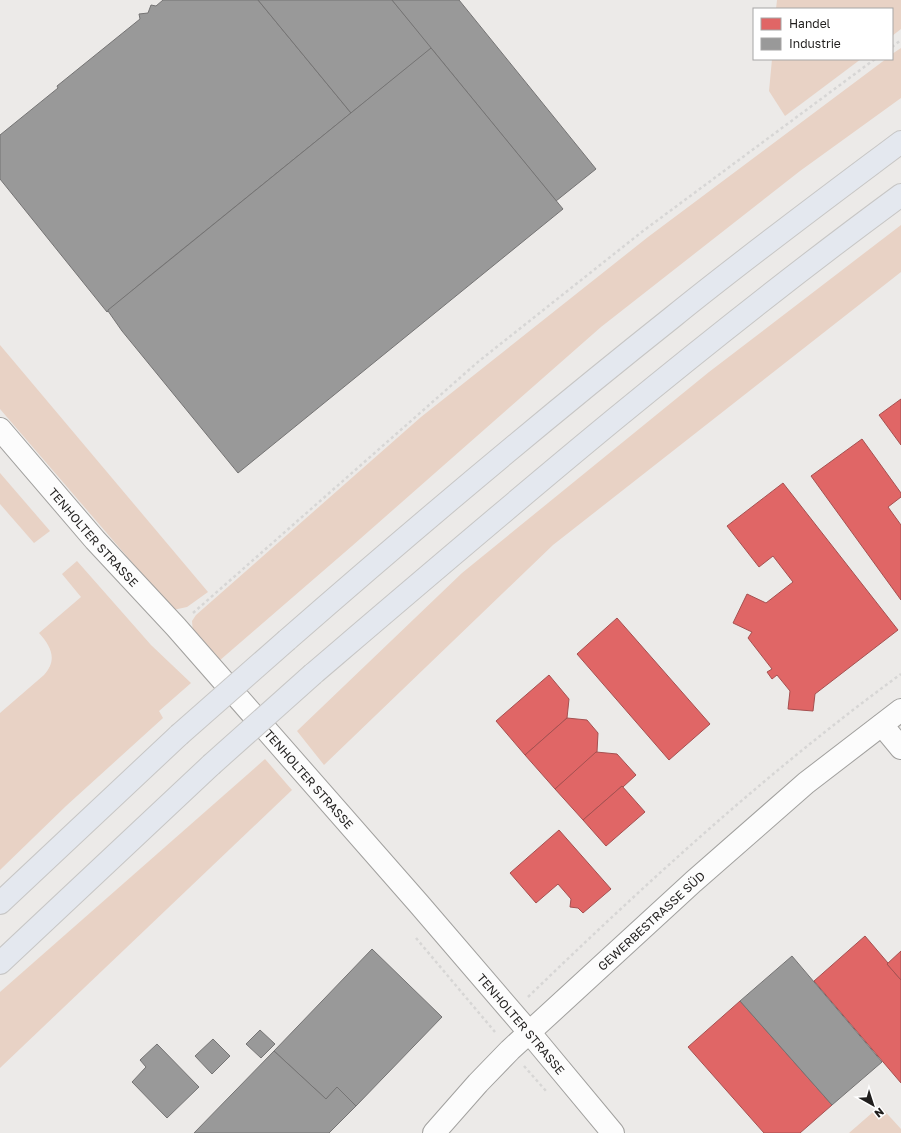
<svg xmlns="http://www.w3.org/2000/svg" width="901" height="1133" font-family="'Golos Text',sans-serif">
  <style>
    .green { fill: #e8d2c5 }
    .shops { fill: #e06666; stroke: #a65050 }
    .industry { fill: #999; stroke: #757474 }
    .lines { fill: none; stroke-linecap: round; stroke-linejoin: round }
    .minor-casing { stroke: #a1a09e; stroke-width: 24 }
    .highway-casing { stroke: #c7c6c5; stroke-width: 24 }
    .path { stroke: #d7d6d5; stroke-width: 2.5; stroke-dasharray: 3 3; stroke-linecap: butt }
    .minor { stroke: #fcfcfc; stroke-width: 22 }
    .highway { stroke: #e4e8ef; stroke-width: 22 }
    .highway-bridge-casing { stroke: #c7c6c5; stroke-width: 24; stroke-linecap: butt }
    .highway-bridge { stroke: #e4e8ef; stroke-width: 22 }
    .labels { text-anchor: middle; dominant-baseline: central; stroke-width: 4; stroke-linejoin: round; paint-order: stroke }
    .street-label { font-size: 12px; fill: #201e1d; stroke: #fff }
  </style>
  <rect width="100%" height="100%" fill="#eceae8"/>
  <g class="green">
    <path d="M777 0H901V29L892 36V9H776Z"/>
    <path d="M901 48V98L800 171 601 327 352 546 219 661 193 633 192 621 196 615 421 417 648 237 886 59H892V54Z"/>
    <path d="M772 59H861L785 116 769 91Z"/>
    <path d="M901 225V272L553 545 324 765 297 731 462 573 709 372Z"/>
    <path d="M0 345 208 592 187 607 173 610 0 409Z"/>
    <path d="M0 473 50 531 34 543 0 504Z"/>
    <path d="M77 561 151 645 191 683 159 711 163 718 66 806 0 870V713L44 675C58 660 51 646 39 633L81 597 62 574Z"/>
    <path d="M265 759 292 790 0 1068V992Z"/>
    <path d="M880 1106 901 1129V1133H849Z"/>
  </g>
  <g class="shops">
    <path d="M901 399V445L879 415Z"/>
    <path d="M862 439 901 493V497L888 507 901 525V600L811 476Z"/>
    <path d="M783 483 898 630 815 694 813 711 788 709 790 691 777 675 772 679 767 672 772 669 748 638 752 632 733 623 747 594 766 603 793 582 773 556 759 567 727 526Z"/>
    <path d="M617 618 710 724 669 760 577 654Z"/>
    <path d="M549 675 569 699 567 718 525 755 496 721Z"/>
    <path d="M567 718 587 720 598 733 597 752 555 789 525 755Z"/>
    <path d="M596 752 617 754 636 775 623 787 622 786 583 820 555 789Z"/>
    <path d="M622 786 645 812 606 846 583 820Z"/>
    <path d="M559 830 611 889 583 913 578 908 570 907 571 899 558 884 536 903 510 873Z"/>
    <path d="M865 936 888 963 887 964 901 980V1083L814 981Z"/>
    <path d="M901 951V980L887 964Z"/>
    <path d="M740 1001 832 1105 800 1133H764L688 1047Z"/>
  </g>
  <g class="industry">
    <path d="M163 0H258L351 113 147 278 107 312 0 179V135L58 88 57 86 140 19 139 14 148 13 151 5 156 6Z"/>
    <path d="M258 0H392L432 48 351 113Z"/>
    <path d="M392 0H459L596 169 556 201Z"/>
    <path d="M431 48 563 209 238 473 122 331 108 311V310Z"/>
    <path d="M372 949 442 1017 356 1106 337 1087 326 1099 274 1051Z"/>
    <path d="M792 956 882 1062 832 1105 740 1001Z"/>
    <path d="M260 1030 275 1044 261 1058 246 1044Z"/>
    <path d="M213 1039 230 1056 212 1074 195 1056Z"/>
    <path d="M157 1044 199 1087 167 1118 132 1082 146 1067 140 1060Z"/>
    <path d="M274 1051 326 1099 337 1087 356 1106 329 1133H194Z"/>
  </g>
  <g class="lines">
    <g class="minor-casing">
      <g id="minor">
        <path id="s1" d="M0 429 95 540 176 627 419 904 529 1032 613 1133"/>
        <path d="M882 725 901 748"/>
        <path id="s2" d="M434 1133 478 1083 510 1050 693 882 806 783 901 710"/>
      </g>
    </g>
    <g class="highway-casing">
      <g id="highway">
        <path d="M287 640C414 529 542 421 674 316 748 256 825 199 901 142"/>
        <path d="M313 674C505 510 697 345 901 195"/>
        <path d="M0 903 179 735"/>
        <path d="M0 963 211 765"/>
      </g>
    </g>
    <g class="path">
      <path d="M892 47 901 40"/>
      <path d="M193 613 479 361 643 231 875 59"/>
      <path d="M416 938 495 1032"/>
      <path d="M528 997C646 883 768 771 901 674"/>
      <path d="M524 1066 546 1091"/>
    </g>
    <use href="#minor" class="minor"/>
    <use href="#highway" class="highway"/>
    <g class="highway-bridge-casing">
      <g id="highway-bridge">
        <path d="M179 735 287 640"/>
        <path d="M211 765 313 674"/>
      </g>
    </g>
    <use href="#highway-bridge" class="highway-bridge"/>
  </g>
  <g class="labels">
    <g class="street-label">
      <text stroke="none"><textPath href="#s1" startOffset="143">TENHOLTER STRASSE</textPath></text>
      <text stroke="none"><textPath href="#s1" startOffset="467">TENHOLTER STRASSE</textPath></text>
      <text stroke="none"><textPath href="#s2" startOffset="304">GEWERBESTRASSE SÜD</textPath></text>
      <text stroke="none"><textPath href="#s1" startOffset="791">TENHOLTER STRASSE</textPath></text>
    </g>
  </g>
  <rect x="753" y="8" width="140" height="52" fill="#ffffff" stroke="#a6a5a5"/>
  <rect x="761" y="18" width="20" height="12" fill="#e06666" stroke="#a6a5a5"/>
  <text x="789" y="28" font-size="12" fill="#201e1d">Handel</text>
  <rect x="761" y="38" width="20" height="12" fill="#999999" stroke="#a6a5a5"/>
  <text x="789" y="48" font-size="12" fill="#201e1d">Industrie</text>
  <g transform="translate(873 1105) rotate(141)" stroke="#ffffff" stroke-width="3" paint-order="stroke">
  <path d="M0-3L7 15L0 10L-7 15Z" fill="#201e1d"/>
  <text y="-6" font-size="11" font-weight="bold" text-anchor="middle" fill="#201e1d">N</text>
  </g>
</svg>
